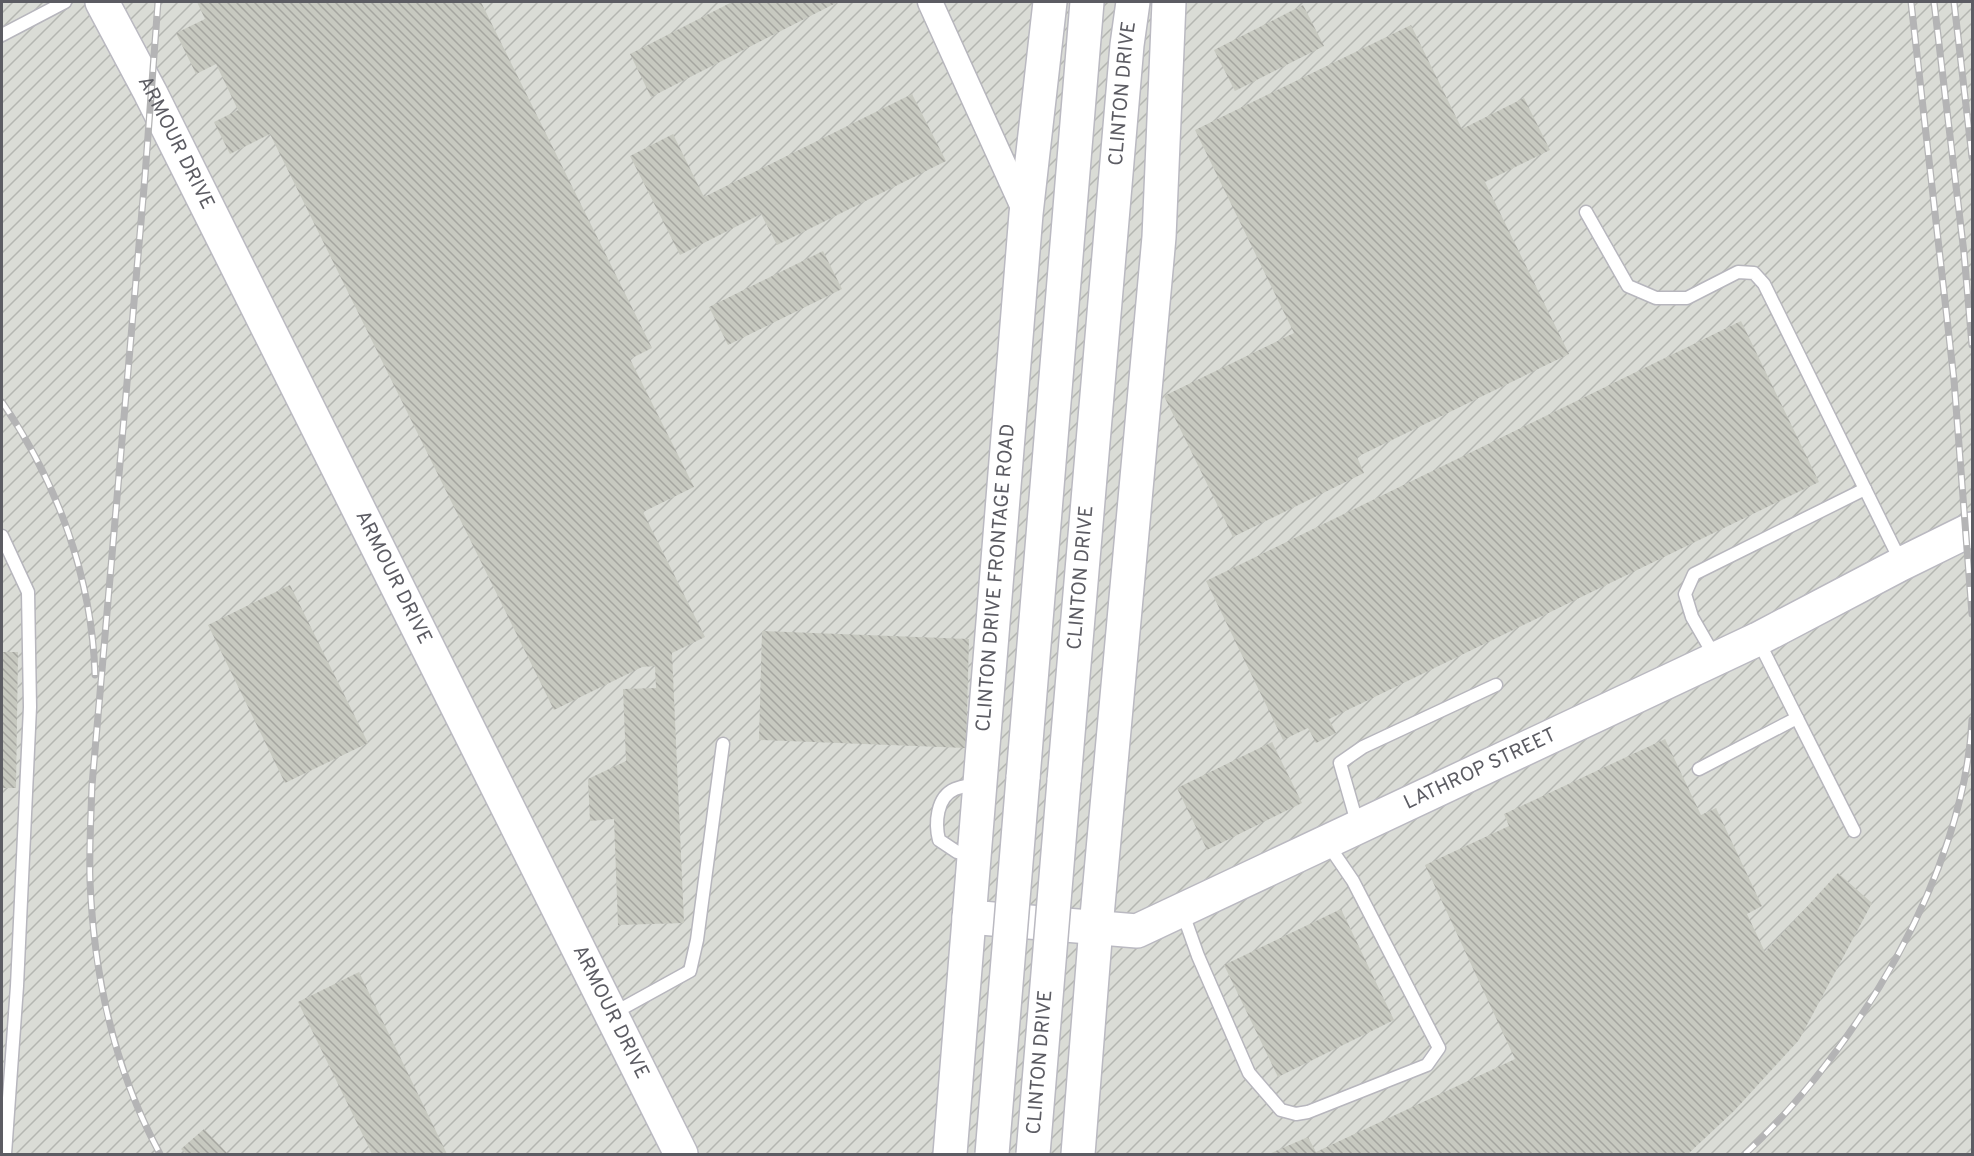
<svg xmlns="http://www.w3.org/2000/svg" width="1974" height="1156" font-family="Overpass,sans-serif">
  <style>
    .industrial { fill: url(#industrial-furrows) }
    .building { fill: url(#building-back-hatch) }
    .lines { fill: none; stroke-linecap: round; stroke-linejoin: round }
    .lane-casing { stroke: #b7b6bd; stroke-width: 15 }
    .street-casing { stroke: #b7b6bd; stroke-width: 27 }
    .secondary-casing { stroke: #bab9c1; stroke-width: 36 }
    .lane { stroke: #fff; stroke-width: 12 }
    .street { stroke: #fff; stroke-width: 24 }
    .secondary { stroke: #fff; stroke-width: 33 }
    .rail-casing { stroke: #b4b4b5; stroke-width: 7 }
    .rail { stroke: #fff; stroke-width: 4.5; stroke-dasharray: 14; stroke-linecap: butt }
    .secondary-bridge-casing { stroke: #bab9c1; stroke-width: 36; stroke-linecap: butt }
    .secondary-bridge { stroke: #fff; stroke-width: 33 }
    .labels { text-anchor: middle; dominant-baseline: central; stroke-width: 4.5; stroke-linejoin: round; paint-order: stroke }
    .street-label { font-size: 20px; fill: #5c5c63; stroke: #fff }
  </style>
  <defs>
    <pattern id="industrial-furrows" width="10" height="10" patternUnits="userSpaceOnUse" patternTransform="scale(1.5)"><rect width="10" height="10" fill="#dadcd6"/><path d="M-1 1l2-2M0 10L10 0M9 11l2-2" fill="none" stroke="#b4b6b1"/></pattern>
    <pattern id="building-back-hatch" width="6" height="6" patternUnits="userSpaceOnUse" patternTransform="scale(1.5)"><rect width="6" height="6" fill="#c7c9c0"/><path d="M-1 5l2 2M0 0l6 6M5-1l2 2" fill="none" stroke="#a5a6a0"/></pattern>
  </defs>
  <rect width="100%" height="100%" fill="#ebede4"/>
  <rect class="industrial" x="2" y="2" width="1970" height="1152"/>
  <g class="building">
    <path d="M197 2H481L652 348 630 359 694 487 643 512 705 637 672 653 684 923 618 925 614 819 590 821 588 779 626 761 623 689 656 688 655 666 642 667 554 710 270 134 230 154 214 122 238 110 216 64 196 74 176 33 205 19Z"/>
    <path d="M732 2H838L651 97 630 54Z"/>
    <path d="M1303 5 1324 46 1235 91 1214 50Z"/>
    <path d="M1411 25 1462 129 1524 98 1550 150 1485 182 1569 354 1357 457 1364 473 1233 537 1164 396 1294 333 1195 130Z"/>
    <path d="M912 94 946 161 777 245 761 214 680 255 630 156 673 134 704 197Z"/>
    <path d="M823 251 842 289 728 345 709 307Z"/>
    <path d="M1741 321 1819 482 1329 719 1336 733 1316 743 1308 728 1283 740 1206 581Z"/>
    <path d="M290 585 368 743 285 783 208 625Z"/>
    <path d="M762 631 969 639 966 748 759 740Z"/>
    <path d="M2 652H18L16 788H2Z"/>
    <path d="M1665 739 1701 815 1716 808 1762 906 1747 914 1765 952 1838 873 1872 903 1799 1040 1734 1111 1688 1154H1269L1308 1137 1316 1152 1515 1059 1425 865 1509 826 1504 814Z"/>
    <path d="M1272 742 1302 803 1207 850 1177 788Z"/>
    <path d="M1341 909 1394 1020 1278 1077 1224 965Z"/>
    <path d="M359 972 447 1154H372L298 1002Z"/>
    <path d="M204 1129 228 1154H186L181 1149Z"/>
  </g>
  <g class="lines">
    <g class="lane-casing">
      <g id="lane">
        <path d="M2 35 65 2"/>
        <path d="M1586 212 1628 286 1656 298H1687L1738 272 1754 273 1764 284 1901 562"/>
        <path d="M2 536 28 592 30 707 17 986 5 1154"/>
        <path d="M1715 657 1692 617 1685 594 1694 574 1865 489"/>
        <path d="M1797 718 1854 831"/>
        <path d="M1699 769 1797 718 1758 640"/>
        <path d="M1358 826 1340 763 1363 747 1496 685"/>
        <path d="M972 856 957 852 939 840C935 824 936 797 955 789 962 786 971 785 979 783"/>
        <path d="M1182 911 1198 956 1249 1073 1281 1110 1296 1114 1308 1112 1427 1065 1439 1048 1353 881 1327 843"/>
        <path d="M612 1014 690 971 697 940 723 744"/>
      </g>
    </g>
    <g class="street-casing">
      <path id="street" d="M930 2 1026 214"/>
    </g>
    <g class="secondary-casing">
      <g id="secondary">
        <path id="s1" d="M102 2 150 92 681 1154"/>
        <path d="M1023 778 1087 2"/>
        <path id="s2" d="M1064 781 1127 45 1133 2"/>
        <path id="s3" d="M969 917 1137 931 1758 639 1901 564 1972 529"/>
        <path id="s4" d="M950 1154 1026 214 1050 2"/>
        <path d="M1078 1154 1096 927 1159 237 1169 2"/>
      </g>
    </g>
    <use href="#lane" class="lane"/>
    <use href="#street" class="street"/>
    <use href="#secondary" class="secondary"/>
    <g class="rail-casing">
      <g id="rail">
        <path d="M158 2 145 176 92 785C91 817 89 849 90 881 94 978 114 1069 160 1154"/>
        <path d="M1911 2 1954 380 1972 614"/>
        <path d="M1934 2 1964 253 1972 345"/>
        <path d="M1954 2 1972 157"/>
        <path d="M2 402C57 482 92 577 95 675"/>
        <path d="M1745 1154C1856 1051 1964 874 1972 720"/>
      </g>
    </g>
    <use href="#rail" class="rail"/>
    <g class="secondary-bridge-casing">
      <g id="secondary-bridge">
        <path d="M992 1154 1023 778"/>
        <path id="s5" d="M1033 1154 1064 781"/>
      </g>
    </g>
    <use href="#secondary-bridge" class="secondary-bridge"/>
  </g>
  <g class="labels">
    <g class="street-label">
      <text stroke="none"><textPath href="#s2" startOffset="690">CLINTON DRIVE</textPath></text>
      <text stroke="none"><textPath href="#s1" startOffset="159">ARMOUR DRIVE</textPath></text>
      <text stroke="none"><textPath href="#s1" startOffset="645">ARMOUR DRIVE</textPath></text>
      <text stroke="none"><textPath href="#s4" startOffset="578">CLINTON DRIVE FRONTAGE ROAD</textPath></text>
      <text stroke="none"><textPath href="#s2" startOffset="204">CLINTON DRIVE</textPath></text>
      <text stroke="none"><textPath href="#s3" startOffset="548">LATHROP STREET</textPath></text>
      <text stroke="none"><textPath href="#s1" startOffset="1131">ARMOUR DRIVE</textPath></text>
      <text stroke="none"><textPath href="#s5" startOffset="92">CLINTON DRIVE</textPath></text>
    </g>
  </g>
  <rect width="1974" height="1156" fill="none" stroke="#5c5c63" stroke-width="6"/>
</svg>
